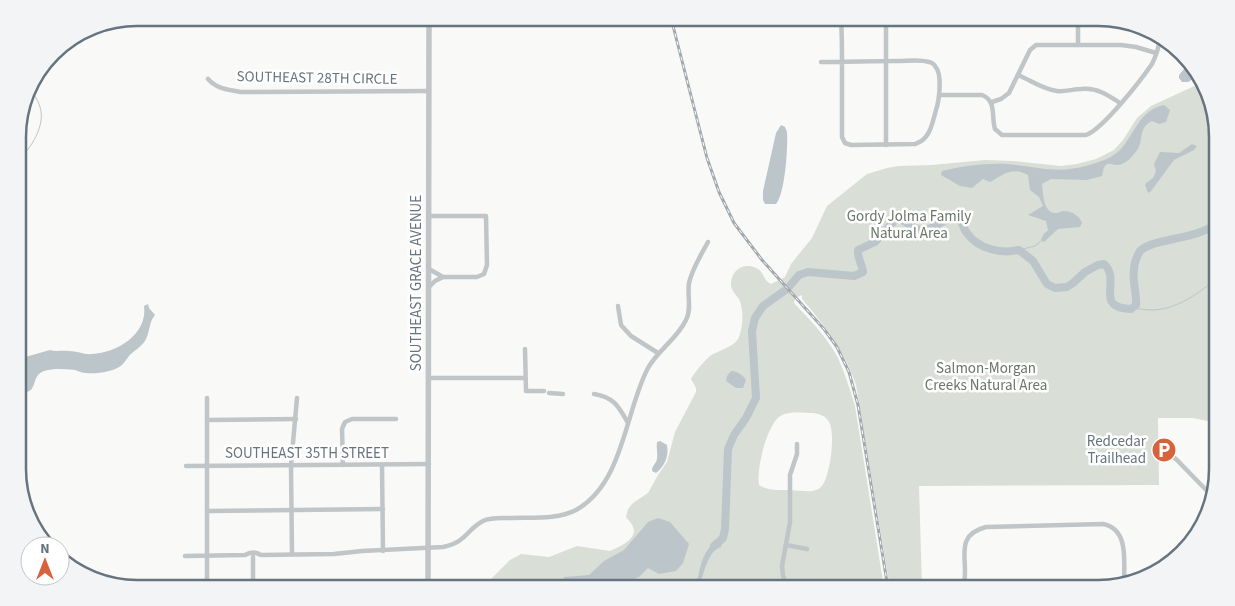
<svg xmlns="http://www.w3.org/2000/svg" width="1235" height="606" font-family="'Source Sans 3',sans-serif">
  <rect width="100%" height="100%" fill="#f9f9f7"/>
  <!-- green -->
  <path fill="#d9ded6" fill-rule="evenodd" d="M 1201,83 L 1217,122 L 1217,423 L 1193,418 L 1158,418 L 1159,485 L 919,486 L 922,588 L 890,588 L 856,385 C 845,351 825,326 802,299 L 802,295 L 795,298 L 794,303 C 810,320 827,337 838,358 C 845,373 850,390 855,406 L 884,588 L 464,588 L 479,587 L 487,583 L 510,560 L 521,554 L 549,557 L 577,546 L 610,551 C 619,547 638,539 633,527 C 632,523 628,520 626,517 L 628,509 L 633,503 L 648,493 L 658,475 L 667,462 L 675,432 L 696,392 L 696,388 L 691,379 C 694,373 705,360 710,356 C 719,350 735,347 739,337 C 743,326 744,310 739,299 C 736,295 732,291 731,286 C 730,271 743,262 756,268 C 764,271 763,281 771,284 L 785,277 L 791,264 L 812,238 L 827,206 L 867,174 L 887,168 L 899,166 L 932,165 L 985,160 L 1013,161 L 1061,166 L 1077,164 L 1096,159 L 1114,150 L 1123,140 L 1137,118 L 1151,106 ZM 813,413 C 820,414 826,416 829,422 C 836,433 830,481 820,488 C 812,494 799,490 789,490 C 779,490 768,491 759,485 C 756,470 767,422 782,415 C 791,411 804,413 813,413 Z"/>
  <!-- water -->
  <g fill="#bcc5ca">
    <path d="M 1190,62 L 1193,64 L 1198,76 L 1188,82 L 1182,82 L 1179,78 L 1179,75 Z"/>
    <path d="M 1164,105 L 1170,110 L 1166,122 L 1159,124 L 1152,121 C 1136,129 1146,142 1134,154 C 1130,159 1124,165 1117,165 C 1113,165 1109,162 1106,165 C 1103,167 1103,173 1102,176 L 1087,180 L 1051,179 L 1042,184 C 1043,192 1043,214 1056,213 C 1059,213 1061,211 1064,211 C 1072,211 1080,216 1082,223 L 1080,227 L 1058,229 L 1045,241 L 1043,242 L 1041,240 L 1043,235 L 1048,230 L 1046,221 L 1028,215 L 1043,206 L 1039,197 L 1030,190 L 1028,175 C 1012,166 1003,175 990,182 L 983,179 L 972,188 L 960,186 L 941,175 L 942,171 C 963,166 984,163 1006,164 C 1037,166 1057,175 1089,165 C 1100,162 1112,158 1120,150 C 1135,134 1139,110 1164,105 Z"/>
    <path d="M 781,125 L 785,127 L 787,132 C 788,148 785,193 776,204 L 765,204 L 763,200 L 763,191 L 776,133 Z"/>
    <path d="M 1192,144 L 1197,146 L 1194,150 L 1174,160 L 1151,191 L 1149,193 L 1147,191 L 1145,184 L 1153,178 L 1156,171 L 1154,164 L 1160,152 L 1179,153 Z"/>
    <path d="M 148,304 L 149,308 L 155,315 C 149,322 150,331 146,339 C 143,345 137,349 132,353 C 128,356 126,361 122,365 C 114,372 96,374 86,373 C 82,373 79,371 75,370 C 65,369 54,368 44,371 C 29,376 40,397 18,391 L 18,359 L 50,350 C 56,352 62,350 69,351 C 77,351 85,355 92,354 C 117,353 148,334 144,306 Z"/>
    <path d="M 731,371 C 737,371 743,375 746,380 L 743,388 L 736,388 L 726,381 L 727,376 Z"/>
    <path d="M 660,441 L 667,445 C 669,456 665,466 656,473 L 652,471 C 652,465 656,464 657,459 C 658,453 656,448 657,442 Z"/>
    <path d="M 658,518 L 670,522 L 689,544 L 683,563 L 676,571 L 659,574 L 648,568 L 639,577 L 625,583 L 611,584 L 604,588 L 596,588 L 588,586 L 579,588 L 561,588 L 564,577 L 589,575 L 604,561 L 624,550 L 648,522 Z"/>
    <path d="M 723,539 L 721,547 C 708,550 703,576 699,588 L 692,588 C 694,583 698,579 699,573 C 702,558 707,544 723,539 Z"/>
  </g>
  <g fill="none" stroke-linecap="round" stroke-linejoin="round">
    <!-- stream -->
    <g stroke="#bcc5ca" stroke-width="1">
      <path d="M 18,160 C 31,149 46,125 40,107 C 38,99 32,93 29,85"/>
      <path d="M 1019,250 L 1035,246 L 1041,241"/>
      <path d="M 1133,308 C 1139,309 1146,310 1153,310 C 1178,309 1198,293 1217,279"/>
    </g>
    <!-- river -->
    <path stroke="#bcc5ca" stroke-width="8" d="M 714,546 L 723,538 L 725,529 L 728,449 L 734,435 L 746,418 L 756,398 L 752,331 L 755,318 L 763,306 L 787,289 L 799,275 L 808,272 L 854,276 L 863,272 C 862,264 857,257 858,250 L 875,242 L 896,219 L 901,219 L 920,231 C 938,230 944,212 962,222 C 963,226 964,230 967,233 C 978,249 1001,254 1019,250 L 1033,261 L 1047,284 L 1055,288 L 1067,287 L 1073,283 L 1085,272 L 1098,265 L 1104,264 C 1122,280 1093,308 1131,309 L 1136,305 C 1137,293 1132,282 1134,270 C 1134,264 1137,256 1140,251 C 1152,238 1198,240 1217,223"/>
    <!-- minor -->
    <g stroke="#c0c5c8" stroke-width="4.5">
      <path d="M 886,18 L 886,145"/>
      <path d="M 1078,23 L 1078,45"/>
      <path d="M 821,62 C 847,62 872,61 898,61 C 907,61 920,59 929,62 C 931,62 934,64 935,66 C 943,74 939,101 936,110 C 932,124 930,140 915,144 L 851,145 L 845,143 L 842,137 L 842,67 C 842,50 842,34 841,18"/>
      <path d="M 1018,75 C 1030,80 1044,90 1057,91 C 1065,92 1073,89 1081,89 C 1096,87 1108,95 1120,103"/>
      <path d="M 208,79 C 217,89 228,90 242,92 L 429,91"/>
      <path d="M 939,95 L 982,95 C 997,101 991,116 995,129 L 1002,135 L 1086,135 C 1103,129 1141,80 1152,64 C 1156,56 1159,46 1160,38"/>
      <path d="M 992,102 L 1001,99 L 1009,93 L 1030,50 L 1036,45 L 1121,45 L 1136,47 L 1156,53"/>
      <path d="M 429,269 L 443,277 L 477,277 L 484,274 L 487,265 L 486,216 L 429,216"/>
      <path d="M 429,287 L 435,281 L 443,277"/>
      <path d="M 618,306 L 621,325 L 631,336 L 658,353"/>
      <path d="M 525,349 L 526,391 L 544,391"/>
      <path d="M 428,378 L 525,378"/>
      <path d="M 549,393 L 563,394"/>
      <path d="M 594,394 C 614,397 619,407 628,423"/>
      <path d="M 207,398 L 207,588"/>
      <path d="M 207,420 L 296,419"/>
      <path d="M 1159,449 L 1176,459 L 1211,495"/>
      <path d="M 343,465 L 342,429 L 345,422 L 352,419 L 396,419"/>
      <path d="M 382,465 L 383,551"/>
      <path d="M 186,466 L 429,464"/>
      <path d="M 207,511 L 383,509"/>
      <path d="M 786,545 L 807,549"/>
      <path d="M 292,554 L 291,465 L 297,398"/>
      <path d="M 185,556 L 245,555 C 250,552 256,552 261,555 L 334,554 L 362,551 L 443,547 C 467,542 466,530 483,521 C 491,517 501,518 509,518 C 531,517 557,520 576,510 C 624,483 625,411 648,368 C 658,350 677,339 686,320 C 692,309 687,295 689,283 C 692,269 701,255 708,242"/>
      <path d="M 253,557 L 253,588"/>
      <path d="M 112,583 L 124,583"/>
      <path d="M 815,586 L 815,588"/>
      <path d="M 788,588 L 783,576 L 782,566 L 790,522 L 790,475 L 797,454 L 797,444"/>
      <path d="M 963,588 C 971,563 951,536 986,527 L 1103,524 C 1129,529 1124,561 1124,582"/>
    </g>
    <!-- tertiary -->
    <path stroke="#c0c5c8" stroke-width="5.5" d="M 428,588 L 429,18"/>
    <defs>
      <path id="rail" d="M 671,18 L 707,158 L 719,192 L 734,223 L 762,260 L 824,329 L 837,347 L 849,372 L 858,405 L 888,588"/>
    </defs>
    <!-- rail casing -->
    <use href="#rail" stroke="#a2a9ae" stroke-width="3"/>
    <!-- rail -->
    <use href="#rail" stroke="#fff" stroke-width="1" stroke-dasharray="4" stroke-linecap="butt"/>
  </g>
  <!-- icons -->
  <defs>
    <symbol id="parking-disc" viewBox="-11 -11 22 22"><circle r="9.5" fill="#d6633a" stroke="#fff"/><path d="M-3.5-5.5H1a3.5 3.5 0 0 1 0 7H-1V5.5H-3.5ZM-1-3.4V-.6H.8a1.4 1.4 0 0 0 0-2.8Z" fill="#fff"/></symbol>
  </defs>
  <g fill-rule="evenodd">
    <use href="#parking-disc" x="1150" y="436" width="28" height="28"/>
  </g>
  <g text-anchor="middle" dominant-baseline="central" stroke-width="5" stroke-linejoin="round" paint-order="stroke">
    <!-- street labels -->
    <g font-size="15" fill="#66747f" stroke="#fff">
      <text transform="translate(317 78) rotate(1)">SOUTHEAST 28TH CIRCLE</text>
      <text transform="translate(416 283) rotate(-90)">SOUTHEAST GRACE AVENUE</text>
      <text x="307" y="453">SOUTHEAST 35TH STREET</text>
    </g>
    <!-- park labels -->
    <g font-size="15" fill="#677865" stroke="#fff">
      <text x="909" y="216">Gordy Jolma Family<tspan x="909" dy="17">Natural Area</tspan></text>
      <text x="986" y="368">Salmon-Morgan<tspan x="986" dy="17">Creeks Natural Area</tspan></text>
    </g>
    <!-- poi labels -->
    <g font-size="15" fill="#66747f" stroke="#fff" text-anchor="end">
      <text x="1146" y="441">Redcedar<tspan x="1146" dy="17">Trailhead</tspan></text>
    </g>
  </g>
  <!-- crop -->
  <path d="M0 0H1235V606H0ZM137 26H1098A111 111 0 0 1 1209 137V469A111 111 0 0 1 1098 580H137A111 111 0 0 1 26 469V137A111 111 0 0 1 137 26Z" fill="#f3f4f5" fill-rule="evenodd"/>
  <path fill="none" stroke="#66747f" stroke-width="2.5" d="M137 26H1098A111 111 0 0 1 1209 137V469A111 111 0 0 1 1098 580H137A111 111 0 0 1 26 469V137A111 111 0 0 1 137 26Z"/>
  <!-- north arrow -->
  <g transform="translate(45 561)"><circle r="24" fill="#ffffff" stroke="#c2c7cc"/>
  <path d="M0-4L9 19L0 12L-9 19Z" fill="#d6633a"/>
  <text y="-8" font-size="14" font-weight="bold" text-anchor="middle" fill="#66747f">N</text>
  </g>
</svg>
